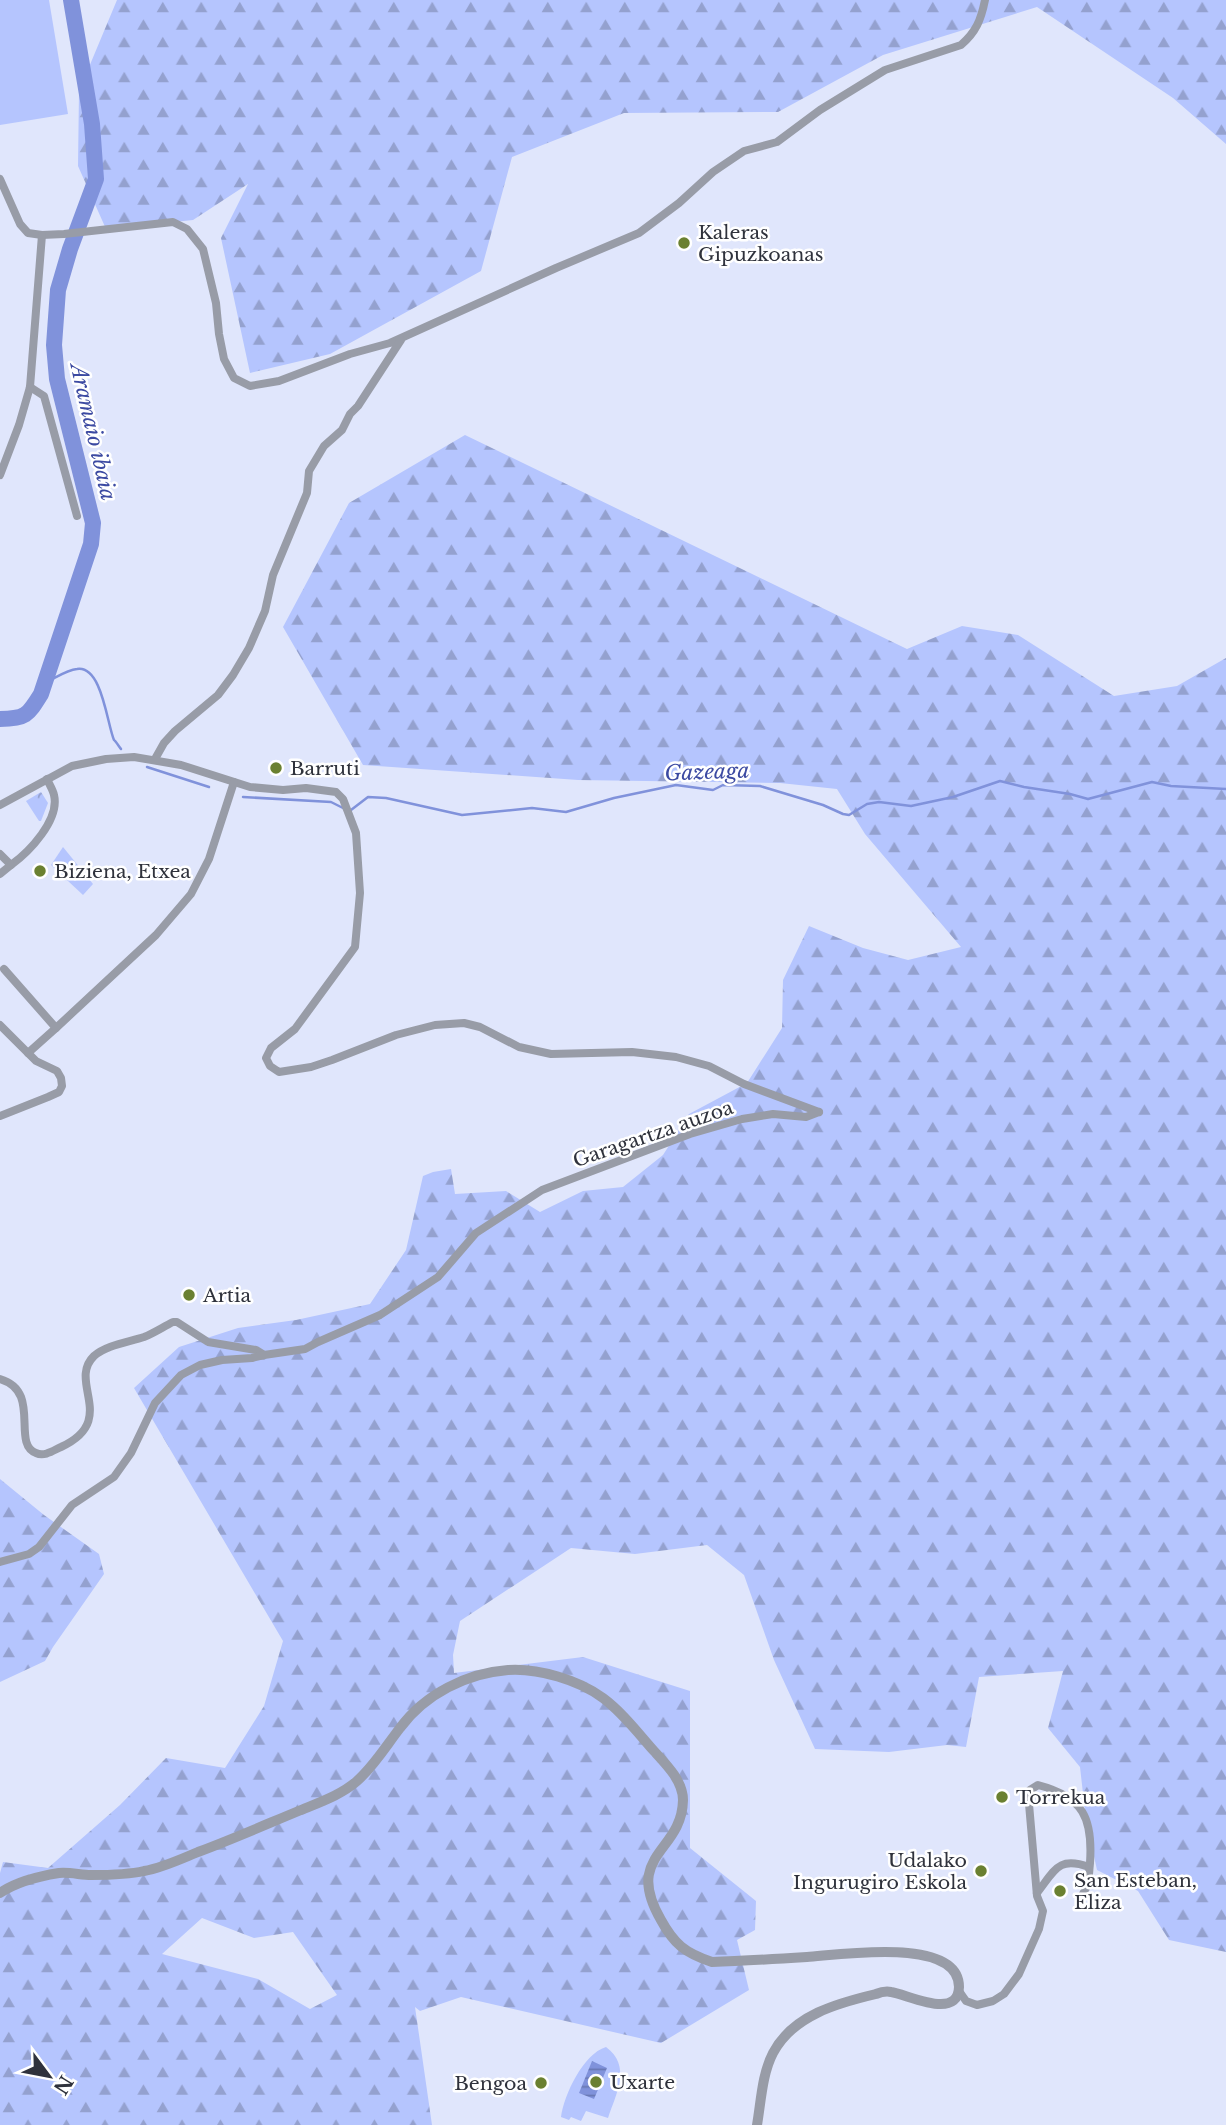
<svg xmlns="http://www.w3.org/2000/svg" width="1226" height="2125" font-family="'Libre Baskerville',serif">
  <defs>
    <pattern id="forest-firs" width="22" height="20" patternUnits="userSpaceOnUse" patternTransform="scale(1.75)"><rect width="22" height="20" fill="#b5c5fe"/><path d="M5 1l3.5 6h-7zM16 11l3.5 6h-7z" fill="#94a1cf"/></pattern>
    <pattern id="park-crowns" width="20" height="18" patternUnits="userSpaceOnUse" patternTransform="scale(1.75)"><rect width="20" height="18" fill="#b5c5fe"/><path d="M2 6a3 3 0 1 1 6 0M12 15a3 3 0 1 1 6 0" fill="none" stroke="#94a1cf"/></pattern>
    <pattern id="water-rules" width="6" height="5" patternUnits="userSpaceOnUse" patternTransform="scale(1.75)"><rect width="6" height="5" fill="#8092db"/><path d="M0 2.5h6" fill="none" stroke="#6978b3"/></pattern>
  </defs>
  <rect width="100%" height="100%" fill="#e0e6fc"/>
  <!-- grass -->
  <g fill="#b5c5fe">
    <path d="M 0,0 L 49,0 L 68,114 L 0,125 Z"/>
    <path d="M 63,847 L 93,884 L 83,895 L 51,865 Z"/>
    <path d="M 606,2047 C 632,2066 616,2094 608,2118 L 586,2111 L 581,2121 L 571,2117 L 569,2120 L 561,2117 C 564,2095 583,2054 606,2047 Z"/>
  </g>
  <!-- forest -->
  <g fill="url(#forest-firs)" fill-rule="evenodd">
    <path d="M 117,0 L 1226,0 L 1226,144 L 1173,98 L 1037,7 L 883,55 L 778,112 L 624,113 L 512,157 L 481,271 L 330,354 L 250,373 L 221,238 L 248,184 L 193,220 L 106,229 L 78,166 L 79,91 Z"/>
    <path d="M 465,435 L 907,649 L 962,626 L 1018,635 L 1114,696 L 1177,686 L 1226,658 L 1226,1952 L 1169,1940 L 1138,1891 L 1097,1870 L 1086,1820 L 1080,1767 L 1048,1728 L 1063,1671 L 979,1677 L 966,1747 L 947,1745 L 889,1752 L 815,1749 L 774,1660 L 744,1575 L 707,1545 L 635,1554 L 571,1548 L 460,1621 L 453,1655 L 454,1673 L 583,1657 L 690,1691 L 690,1848 L 756,1901 L 755,1930 L 737,1940 L 749,1990 L 661,2043 L 461,1997 L 420,2011 L 415,2007 L 432,2125 L 0,2125 L 0,1873 L 3,1862 L 48,1868 L 120,1805 L 166,1758 L 225,1768 L 264,1706 L 283,1641 L 134,1388 L 179,1347 L 238,1328 L 296,1320 L 370,1304 L 406,1250 L 423,1176 L 433,1172 L 451,1169 L 455,1194 L 506,1191 L 540,1212 L 583,1191 L 623,1187 L 663,1155 L 689,1114 L 747,1083 L 782,1028 L 783,980 L 809,926 L 863,948 L 908,960 L 961,947 L 865,834 L 837,789 L 780,783 L 578,780 L 363,765 L 283,627 L 349,503 ZM 202,1918 L 254,1938 L 293,1932 L 337,1995 L 310,2009 L 258,1979 L 162,1954 Z"/>
    <path d="M 0,1479 L 44,1515 L 99,1554 L 104,1574 L 53,1647 L 45,1661 L 0,1682 Z"/>
  </g>
  <!-- park -->
  <path fill="url(#park-crowns)" d="M 41,792 L 48,803 L 41,821 L 39,821 L 26,801 Z"/>
  <!-- water -->
  <path fill="url(#water-rules)" d="M 592,2061 L 607,2068 L 594,2099 L 579,2093 Z"/>
  <g fill="none" stroke-linecap="round" stroke-linejoin="round">
    <!-- stream -->
    <g stroke="#8092db" stroke-width="2.5">
      <path d="M 46,682 C 55,678 67,670 77,669 C 102,665 107,724 114,740 C 115,740 120,748 121,749"/>
      <path d="M 147,767 L 209,787"/>
      <path d="M 243,797 L 331,802 L 343,808"/>
      <path d="M 351,810 L 368,797 L 386,798 L 462,815 L 532,808 L 566,812 L 614,798 L 676,785 L 713,790 L 723,785 L 760,786 L 823,805 L 843,814 L 849,815 L 867,804 L 879,802 L 911,806 L 953,797 L 1000,781 L 1024,787 L 1070,794 L 1088,799 L 1152,782 L 1171,786 L 1226,789"/>
    </g>
    <!-- river -->
    <path stroke="#8092db" stroke-width="16" d="M 0,719 C 26,719 28,715 41,694 L 91,544 L 93,523 L 57,379 L 54,345 L 58,290 L 70,249 L 96,179 L 92,124 L 71,0"/>
    <!-- minor -->
    <g stroke="#989ca7" stroke-width="8">
      <path d="M 0,179 L 20,224 L 28,233 L 42,235 L 64,234 L 173,222 L 187,229 L 203,249 L 216,303 L 219,334 L 224,359 L 234,378 L 250,386 L 279,381 L 350,354 L 390,343 L 556,268 L 639,233 L 679,203 L 713,172 L 744,151 L 777,142 L 820,110 L 885,70 L 961,45 C 976,32 981,20 985,0"/>
      <path d="M 30,387 L 44,396 L 77,516"/>
      <path d="M 0,475 L 19,425 L 30,387 L 42,235"/>
      <path d="M 155,759 L 164,743 L 175,731 L 218,695 L 233,675 L 249,648 L 265,611 L 273,575 L 307,493 L 309,471 L 324,446 L 342,430 L 350,414 L 358,406 L 401,340"/>
      <path d="M 0,805 L 72,766 L 106,759 L 134,757 L 181,765 L 250,787 L 283,790 L 306,788 L 336,792 L 343,799 L 356,833 L 360,893 L 355,947 L 295,1029 L 271,1048 L 266,1058 L 270,1066 L 279,1072 L 311,1067 L 332,1060 L 396,1035 L 435,1025 L 464,1023 L 480,1027 L 519,1047 L 551,1054 L 632,1052 L 676,1057 L 709,1066 L 744,1084 L 819,1112"/>
      <path d="M 0,854 L 11,865 C 29,852 60,820 54,795 C 53,790 49,784 47,779"/>
      <path d="M 0,874 L 11,865"/>
      <path d="M 4,969 L 56,1028 L 28,1053"/>
      <path d="M 0,1025 L 36,1061 L 57,1071 L 61,1078 L 62,1086 L 59,1092 L 48,1097 L 0,1116"/>
      <path d="M 56,1028 L 156,935 L 191,894 L 209,859 L 234,782"/>
      <path d="M 0,1379 C 42,1391 11,1444 36,1453 C 45,1457 54,1450 61,1447 C 119,1420 67,1382 94,1356 C 106,1345 129,1342 144,1337 C 154,1333 163,1327 173,1322 L 177,1322 L 208,1342 L 256,1350 L 264,1355"/>
      <path d="M 0,1562 L 29,1554 L 39,1547 L 72,1505 L 114,1477 L 131,1453 L 155,1403 L 181,1375 L 200,1365 L 222,1360 L 252,1358 L 264,1355 L 305,1349 L 318,1342 L 380,1315 L 438,1277 L 476,1233 L 542,1190 L 690,1134 L 742,1119 L 773,1114 L 806,1117 L 819,1112"/>
      <path d="M 1037,1893 C 1055,1870 1058,1856 1089,1867"/>
      <path d="M 959,1991 L 966,2001 L 977,2005 L 993,2001 L 1004,1994 L 1019,1974 L 1039,1929 L 1043,1911 L 1037,1896 L 1029,1804 L 1030,1790 L 1038,1785 C 1084,1797 1093,1819 1090,1863 C 1088,1882 1090,1883 1080,1899"/>
    </g>
    <!-- tertiary -->
    <path stroke="#989ca7" stroke-width="10" d="M 0,1893 C 16,1882 40,1876 59,1873 C 70,1872 81,1875 91,1875 C 108,1875 127,1875 144,1871 C 162,1868 181,1859 198,1852 C 233,1839 267,1824 301,1810 C 320,1802 341,1795 357,1781 C 374,1766 386,1746 400,1728 C 425,1694 467,1673 508,1670 C 538,1668 579,1680 603,1698 C 622,1712 638,1733 654,1751 C 666,1764 683,1781 683,1800 C 682,1853 623,1854 661,1920 C 674,1944 685,1953 712,1962 C 743,1961 775,1959 807,1957 C 839,1955 959,1936 959,1987 C 958,2021 907,1994 891,1992 C 886,1991 881,1992 876,1994 C 838,2003 793,2015 773,2053 C 762,2074 761,2102 757,2125"/>
  </g>
  <!-- markers -->
  <g fill="#6a8031" stroke="#fff" stroke-width="2.5">
    <circle cx="684" cy="243" r="7"/>
    <circle cx="276" cy="768" r="7"/>
    <circle cx="40" cy="871" r="7"/>
    <circle cx="189" cy="1295" r="7"/>
    <circle cx="1002" cy="1797" r="7"/>
    <circle cx="981" cy="1871" r="7"/>
    <circle cx="1060" cy="1891" r="7"/>
    <circle cx="596" cy="2082" r="7"/>
    <circle cx="541" cy="2083" r="7"/>
  </g>
  <g text-anchor="middle" dominant-baseline="central" stroke-width="5" stroke-linejoin="round" paint-order="stroke">
    <!-- poi labels -->
    <g font-size="19" fill="#2f323c" stroke="#fff" text-anchor="start">
      <text x="698" y="232">Kaleras<tspan x="698" dy="22">Gipuzkoanas</tspan></text>
      <text x="290" y="768">Barruti</text>
      <text x="54" y="871">Biziena, Etxea</text>
      <text x="203" y="1295">Artia</text>
      <text x="1016" y="1797">Torrekua</text>
      <text x="967" y="1860" text-anchor="end">Udalako<tspan x="967" dy="22">Ingurugiro Eskola</tspan></text>
      <text x="1074" y="1880">San Esteban,<tspan x="1074" dy="22">Eliza</tspan></text>
      <text x="610" y="2082">Uxarte</text>
      <text x="527" y="2083" text-anchor="end">Bengoa</text>
    </g>
    <!-- street labels -->
    <g font-size="19" fill="#2f323c" stroke="#fff">
      <text transform="translate(653 1134) rotate(-19)">Garagartza auzoa</text>
    </g>
    <!-- water labels -->
    <g font-size="21" font-style="italic" fill="#3c4aa2" stroke="#fff">
      <text transform="translate(93 432) rotate(77)">Aramaio ibaia</text>
      <text transform="translate(707 772) rotate(-2)">Gazeaga</text>
    </g>
  </g>
  <!-- north arrow -->
  <g transform="translate(49 2076) rotate(122)" stroke="#ffffff" stroke-width="5" paint-order="stroke">
  <path d="M0-5L12 26L0 18L-12 26Z" fill="#2f323c"/>
  <text y="-10" font-size="19" font-weight="bold" text-anchor="middle" fill="#2f323c">N</text>
  </g>
</svg>
